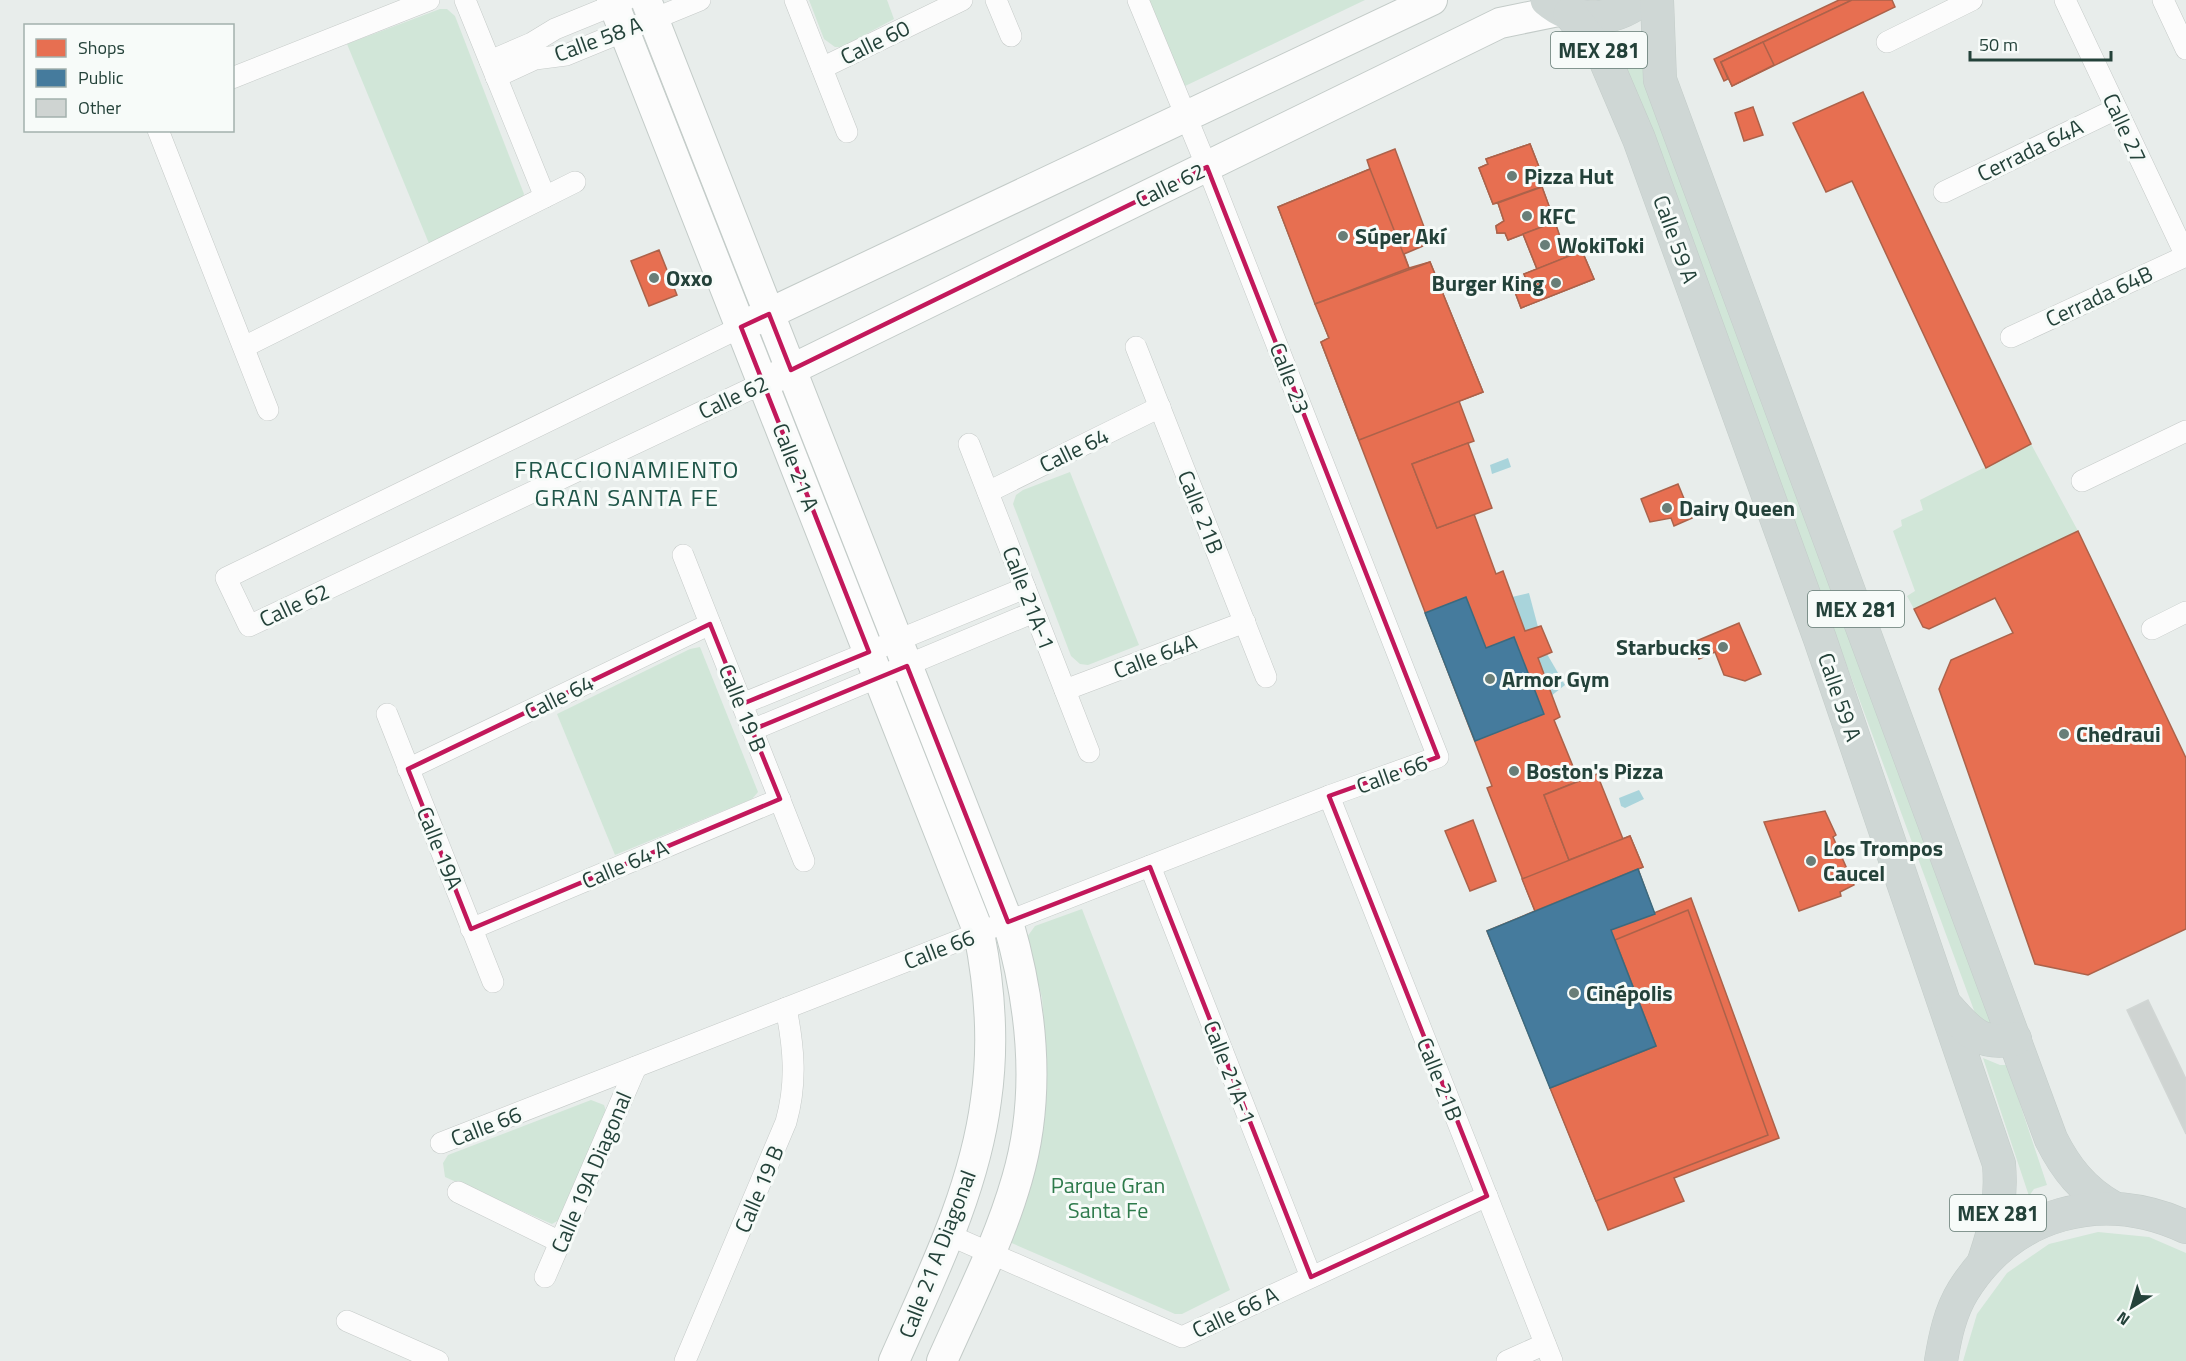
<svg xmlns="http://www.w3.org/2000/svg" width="2186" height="1361" font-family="'Titillium Web',sans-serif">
  <rect width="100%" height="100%" fill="#e8edeb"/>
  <!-- green -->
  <g fill="#d1e6d8">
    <path d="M 809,0 L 887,0 L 894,19 L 842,47 L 835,47 L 824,39 Z"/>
    <path d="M 1148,0 L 1365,0 L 1183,87 Z"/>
    <path d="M 440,9 L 447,9 L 455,16 L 524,194 L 522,198 L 430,246 L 347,44 Z"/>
    <path d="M 1643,43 L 1997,1035 L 1982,1032 L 1635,91 L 1609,51 Z"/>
    <path d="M 2031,444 L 2078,531 L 1914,609 L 1907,596 L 1915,591 L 1893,531 L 1902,526 L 1901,520 L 1923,510 L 1920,500 Z"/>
    <path d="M 1070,472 L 1139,645 L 1088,665 L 1080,664 L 1071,656 L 1013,504 L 1016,495 L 1023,490 Z"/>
    <path d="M 700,647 L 758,792 L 752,799 L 615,855 L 557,714 L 690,649 Z"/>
    <path d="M 1082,909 L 1230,1290 L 1182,1314 L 1175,1314 L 1007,1241 L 1046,1046 L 1042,998 L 1027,937 L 1035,926 Z"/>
    <path d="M 1983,1058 L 2000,1065 L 2007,1065 L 2047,1185 L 2034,1189 L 2029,1196 Z"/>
    <path d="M 591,1100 L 604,1105 L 606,1111 L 559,1220 L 552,1224 L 445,1177 L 443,1163 L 448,1155 Z"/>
    <path d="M 2098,1232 L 2149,1237 L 2186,1253 L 2186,1361 L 1963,1361 L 1977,1314 L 2007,1273 L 2049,1244 Z"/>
  </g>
  <!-- water -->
  <g fill="#a9d4db">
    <path d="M 1508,458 L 1511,467 L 1492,474 L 1490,465 Z"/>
    <path d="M 1529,593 L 1538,627 L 1525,631 L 1512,597 Z"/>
    <path d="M 1547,654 L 1565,685 L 1551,696 L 1538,658 Z"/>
    <path d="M 1639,790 L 1644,799 L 1625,808 L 1621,806 L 1619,798 Z"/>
  </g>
  <!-- shops -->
  <g fill="#e76f51" stroke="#ac624a" stroke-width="1.5">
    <path d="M 1839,0 L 1852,0 L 1721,62 L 1728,79 L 1724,81 L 1714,59 Z"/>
    <path d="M 1852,0 L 1892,0 L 1895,7 L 1732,86 L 1721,62 Z"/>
    <path d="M 1763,42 L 1774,65 L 1732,86 L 1721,62 Z"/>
    <path d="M 1863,92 L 2031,444 L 1986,468 L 1852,181 L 1826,192 L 1793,123 Z"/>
    <path d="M 1753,107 L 1763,135 L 1744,141 L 1735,113 Z"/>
    <path d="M 1530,144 L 1546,185 L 1542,187 L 1567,257 L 1582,251 L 1594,279 L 1521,308 L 1515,292 L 1529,287 L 1524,274 L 1537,269 L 1523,234 L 1508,240 L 1505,233 L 1497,233 L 1496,226 L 1504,221 L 1498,203 L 1493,204 L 1479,168 L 1488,164 L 1486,159 Z"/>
    <path d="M 1530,144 L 1546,185 L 1493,204 L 1479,168 L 1488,164 L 1486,159 Z"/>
    <path d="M 1395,149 L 1430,243 L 1404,254 L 1409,268 L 1430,262 L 1483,392 L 1459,401 L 1474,441 L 1412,464 L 1437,528 L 1474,514 L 1496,574 L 1503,571 L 1525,631 L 1541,626 L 1552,652 L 1538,658 L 1560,717 L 1554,720 L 1579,781 L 1544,795 L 1569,860 L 1630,836 L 1643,867 L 1638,869 L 1654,913 L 1691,898 L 1779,1138 L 1674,1178 L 1684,1201 L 1608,1230 L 1487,931 L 1535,911 L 1487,788 L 1492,786 L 1321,342 L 1329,338 L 1278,207 L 1370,169 L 1367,160 Z"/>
    <path d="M 1370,169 L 1409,268 L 1315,304 L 1278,207 Z"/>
    <path d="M 1542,187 L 1555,222 L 1508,240 L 1505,233 L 1497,233 L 1496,226 L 1504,221 L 1498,203 Z"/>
    <path d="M 1555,222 L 1567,257 L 1537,269 L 1523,234 Z"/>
    <path d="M 659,250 L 677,295 L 649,306 L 631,261 Z"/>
    <path d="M 1582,251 L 1594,279 L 1521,308 L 1515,292 L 1529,287 L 1524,274 Z"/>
    <path d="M 1430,262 L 1483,392 L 1359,440 L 1321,342 L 1329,338 L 1315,304 Z"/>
    <path d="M 1468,443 L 1492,508 L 1437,528 L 1412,464 Z"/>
    <path d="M 1678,484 L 1692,518 L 1674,526 L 1671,518 L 1650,522 L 1641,499 Z"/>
    <path d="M 2078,531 L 2186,758 L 2186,929 L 2088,975 L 2035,964 L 1939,689 L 1951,660 L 2013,633 L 1995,598 L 1929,629 L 1923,627 L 1914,609 Z"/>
    <path d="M 1739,623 L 1761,674 L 1745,681 L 1724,675 L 1715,652 L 1699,659 L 1694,642 Z"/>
    <path d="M 1597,774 L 1623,839 L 1569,860 L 1544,795 Z"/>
    <path d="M 1825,811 L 1836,835 L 1833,837 L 1854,885 L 1840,892 L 1841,896 L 1799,911 L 1764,822 Z"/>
    <path d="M 1473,820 L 1496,881 L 1470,891 L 1445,831 Z"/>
    <path d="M 1630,836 L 1643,867 L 1535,911 L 1522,879 Z"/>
    <path d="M 1688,910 L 1768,1135 L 1596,1201 L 1550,1088 L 1656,1046 L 1615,940 Z"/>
  </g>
  <!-- public -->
  <g fill="#457b9d" stroke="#3b6a7f" stroke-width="1.5">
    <path d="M 1466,597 L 1486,648 L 1514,637 L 1544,714 L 1475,741 L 1425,613 Z"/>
    <path d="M 1638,869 L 1655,914 L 1611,930 L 1656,1046 L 1550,1088 L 1487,931 Z"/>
  </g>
  <!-- building -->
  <path fill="#cfd4d2" stroke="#d1d6d4" stroke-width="1.5" d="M 2148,1000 L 2186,1079 L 2186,1134 L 2127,1010 Z"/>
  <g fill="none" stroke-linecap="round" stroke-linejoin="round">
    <defs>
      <g id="street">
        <path d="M 465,0 L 545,197"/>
        <path d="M 795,0 L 847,132"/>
        <path d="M 996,0 L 1011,36"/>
        <path d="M 2065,0 L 2186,256"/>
        <path d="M 2163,0 L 2186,49"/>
        <path d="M 1887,42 L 1972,0"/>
        <path d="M 490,61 L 532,43 L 555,29 L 626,0"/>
        <path d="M 822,68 L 962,0"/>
        <path d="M 496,77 L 535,59 L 566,55 L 700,0"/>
        <path d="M 232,78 L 429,0"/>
        <path d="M 158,130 L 268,410"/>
        <path d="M 1944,192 L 2116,109"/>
        <path d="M 741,327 L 226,578 L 249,626 L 763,383"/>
        <path d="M 2011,337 L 2186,256"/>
        <path d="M 244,347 L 575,182"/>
        <path d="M 1136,347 L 1266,677"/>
        <path d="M 969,444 L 1089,752"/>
        <path d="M 2082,481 L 2186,431"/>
        <path d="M 988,492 L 1160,407"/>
        <path d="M 683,555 L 804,861"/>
        <path d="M 2152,629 L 2186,612"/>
        <path d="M 1065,690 L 1245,622"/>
        <path d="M 742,704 L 1025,588"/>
        <path d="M 387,714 L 493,982"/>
        <path d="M 752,730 L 1034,612"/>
        <path d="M 408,769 L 710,624"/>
        <path d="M 1329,796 L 1552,1361"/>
        <path d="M 1150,866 L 1311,1277"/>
        <path d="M 471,929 L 780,799"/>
        <path d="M 441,1143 L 1329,796 L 1438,757 L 1214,184 L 1138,0"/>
        <path d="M 458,1192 L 560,1242"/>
        <path d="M 949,1235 L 1182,1337 L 1487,1196"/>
        <path d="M 545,1277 L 636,1067"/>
        <path d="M 347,1321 L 438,1361"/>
        <path d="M 685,1361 L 786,1122 C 797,1083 794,1048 786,1008"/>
        <path d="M 1507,1361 L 1545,1344"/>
      </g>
      <g id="secondary">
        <path d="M 612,0 L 979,933 C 990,988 994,1045 986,1100 C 974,1192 931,1277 894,1361"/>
        <path d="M 646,0 L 1008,922 C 1032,1005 1042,1094 1017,1179 C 999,1242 968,1302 942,1361"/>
        <path d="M 751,322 L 1432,0"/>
        <path d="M 774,378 L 1500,23 L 1563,10"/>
      </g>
      <g id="primary">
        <path d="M 1547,0 C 1575,24 1613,22 1641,0"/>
        <path d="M 1657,0 L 1660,80 L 2051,1139 C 2066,1169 2083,1190 2112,1207"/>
        <path d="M 1570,14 L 1604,57 L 1639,139 L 1820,639 L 1999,1164 C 2002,1201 1996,1226 1984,1261"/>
        <path d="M 1948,1008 C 1970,1032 1980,1046 2015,1039"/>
        <path d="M 1941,1361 C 1945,1337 1950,1312 1963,1291 C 2012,1212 2102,1188 2186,1227"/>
      </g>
    </defs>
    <!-- street casing -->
    <use href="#street" stroke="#c5cac8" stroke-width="22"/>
    <!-- secondary casing -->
    <use href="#secondary" stroke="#c3cbc8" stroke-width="32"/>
    <!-- primary casing -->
    <use href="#primary" stroke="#c3ccc9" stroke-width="34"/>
    <!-- street -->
    <use href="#street" stroke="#fcfcfc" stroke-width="21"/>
    <!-- secondary -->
    <use href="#secondary" stroke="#fcfcfc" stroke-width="30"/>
    <!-- primary -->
    <use href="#primary" stroke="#cfd7d5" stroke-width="33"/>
  </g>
  <!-- marked area -->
  <path fill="none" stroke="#c2185b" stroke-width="4.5" stroke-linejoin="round" d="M 1207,167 L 1438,757 L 1329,796 L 1487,1196 L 1311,1277 L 1150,867 L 1008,922 L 907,666 L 752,730 L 780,799 L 471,929 L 408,769 L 710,624 L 742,704 L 869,652 L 741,327 L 769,314 L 791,370 Z"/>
  <!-- markers -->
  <g fill="#697e78" stroke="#f7fbf9" stroke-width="2">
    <circle cx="1512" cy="176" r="6"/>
    <circle cx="1527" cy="216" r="6"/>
    <circle cx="1343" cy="236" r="6"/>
    <circle cx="1545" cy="245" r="6"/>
    <circle cx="654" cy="278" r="6"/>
    <circle cx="1556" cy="283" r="6"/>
    <circle cx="1667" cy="508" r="6"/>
    <circle cx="1723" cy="647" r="6"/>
    <circle cx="1490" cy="679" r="6"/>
    <circle cx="2064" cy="734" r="6"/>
    <circle cx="1514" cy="771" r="6"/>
    <circle cx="1811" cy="861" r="6"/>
    <circle cx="1574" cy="993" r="6"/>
  </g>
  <g text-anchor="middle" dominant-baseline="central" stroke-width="6" stroke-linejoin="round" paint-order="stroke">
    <!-- shield labels -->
    <g fill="#f7fbf9" stroke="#637a73" stroke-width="1.5">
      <rect x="1551" y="32" width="96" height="36" rx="4.5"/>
      <rect x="1808" y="591" width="96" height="36" rx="4.5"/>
      <rect x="1950" y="1195" width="96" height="36" rx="4.5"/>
    </g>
    <g font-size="21" font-weight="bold" fill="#24423a">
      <text x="1599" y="50">MEX 281</text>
      <text x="1856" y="609">MEX 281</text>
      <text x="1998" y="1213">MEX 281</text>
    </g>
    <!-- street labels -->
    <g font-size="22" fill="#24423a" stroke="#f7fbf9">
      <text transform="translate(598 39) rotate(-20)">Calle 58 A</text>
      <text transform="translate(875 42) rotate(-26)">Calle 60</text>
      <text transform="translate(2125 128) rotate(65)">Calle 27</text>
      <text transform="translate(2030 150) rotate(-26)">Cerrada 64A</text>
      <text transform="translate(1170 185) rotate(-26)">Calle 62</text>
      <text transform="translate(1676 239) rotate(70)">Calle 59 A</text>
      <text transform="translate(2099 296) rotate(-25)">Cerrada 64B</text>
      <text transform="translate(1290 378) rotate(69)">Calle 23</text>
      <text transform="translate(733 397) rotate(-25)">Calle 62</text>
      <text transform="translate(1074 450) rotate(-26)">Calle 64</text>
      <text transform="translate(796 467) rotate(69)">Calle 21 A</text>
      <text transform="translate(1201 512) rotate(68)">Calle 21B</text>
      <text transform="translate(1029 598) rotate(69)">Calle 21A-1</text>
      <text transform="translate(294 605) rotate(-25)">Calle 62</text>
      <text transform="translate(1155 656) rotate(-21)">Calle 64A</text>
      <text transform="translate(559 697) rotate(-26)">Calle 64</text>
      <text transform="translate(1840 697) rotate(71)">Calle 59 A</text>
      <text transform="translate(743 708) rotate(68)">Calle 19 B</text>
      <text transform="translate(1392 774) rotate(-20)">Calle 66</text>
      <text transform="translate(440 848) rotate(68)">Calle 19A</text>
      <text transform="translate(625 864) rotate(-23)">Calle 64 A</text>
      <text transform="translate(939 949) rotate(-21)">Calle 66</text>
      <text transform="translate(1230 1072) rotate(69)">Calle 21A-1</text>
      <text transform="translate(1440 1079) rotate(68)">Calle 21B</text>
      <text transform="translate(486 1126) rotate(-21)">Calle 66</text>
      <text transform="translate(591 1172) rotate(-67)">Calle 19A Diagonal</text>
      <text transform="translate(759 1189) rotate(-67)">Calle 19 B</text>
      <text transform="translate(937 1254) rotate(-69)">Calle 21 A Diagonal</text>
      <text transform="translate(1235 1312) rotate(-25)">Calle 66 A</text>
    </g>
    <!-- poi labels -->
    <g font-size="22" font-weight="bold" fill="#24423a" stroke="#f7fbf9" text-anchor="start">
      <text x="1524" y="176">Pizza Hut</text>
      <text x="1539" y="216">KFC</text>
      <text x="1355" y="236">Súper Akí</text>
      <text x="1557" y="245">WokiToki</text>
      <text x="666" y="278">Oxxo</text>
      <text x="1544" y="283" text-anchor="end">Burger King</text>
      <text x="1679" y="508">Dairy Queen</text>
      <text x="1711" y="647" text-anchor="end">Starbucks</text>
      <text x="1502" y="679">Armor Gym</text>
      <text x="2076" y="734">Chedraui</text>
      <text x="1526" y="771">Boston's Pizza</text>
      <text x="1823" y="848">Los Trompos<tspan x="1823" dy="25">Caucel</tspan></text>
      <text x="1586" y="993">Cinépolis</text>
    </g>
    <!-- park labels -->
    <g font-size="22" fill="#2d7a4b" stroke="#f7fbf9">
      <text x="1108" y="1185">Parque Gran<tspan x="1108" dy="25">Santa Fe</tspan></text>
    </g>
    <!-- neighbourhood labels -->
    <g font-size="24" letter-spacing="1.5" fill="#1f5548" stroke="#f7fbf9">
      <text x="627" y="469">FRACCIONAMIENTO<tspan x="627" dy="28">GRAN SANTA FE</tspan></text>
    </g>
  </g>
  <!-- legend -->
  <rect x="24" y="24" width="210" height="108" fill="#f7fbf9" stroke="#a3b1ad" stroke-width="1.5"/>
  <rect x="36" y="39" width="30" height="18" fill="#e76f51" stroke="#a3b1ad" stroke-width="1.5"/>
  <text x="78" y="54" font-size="18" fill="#24423a">Shops</text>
  <rect x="36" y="69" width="30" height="18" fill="#457b9d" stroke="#a3b1ad" stroke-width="1.5"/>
  <text x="78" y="84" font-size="18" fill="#24423a">Public</text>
  <rect x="36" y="99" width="30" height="18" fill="#cfd4d2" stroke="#a3b1ad" stroke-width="1.5"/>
  <text x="78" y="114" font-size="18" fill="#24423a">Other</text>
  <!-- north arrow -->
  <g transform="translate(2132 1307) rotate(217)" stroke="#f7fbf9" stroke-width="4.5" paint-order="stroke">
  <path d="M0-4.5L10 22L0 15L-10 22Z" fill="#24423a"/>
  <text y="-9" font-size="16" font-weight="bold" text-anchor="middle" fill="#24423a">N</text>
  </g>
  <!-- scale -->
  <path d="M1970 51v9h141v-9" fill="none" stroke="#24423a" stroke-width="3"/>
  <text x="1979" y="51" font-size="18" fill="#24423a" stroke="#f7fbf9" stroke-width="4.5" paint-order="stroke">50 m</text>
</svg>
